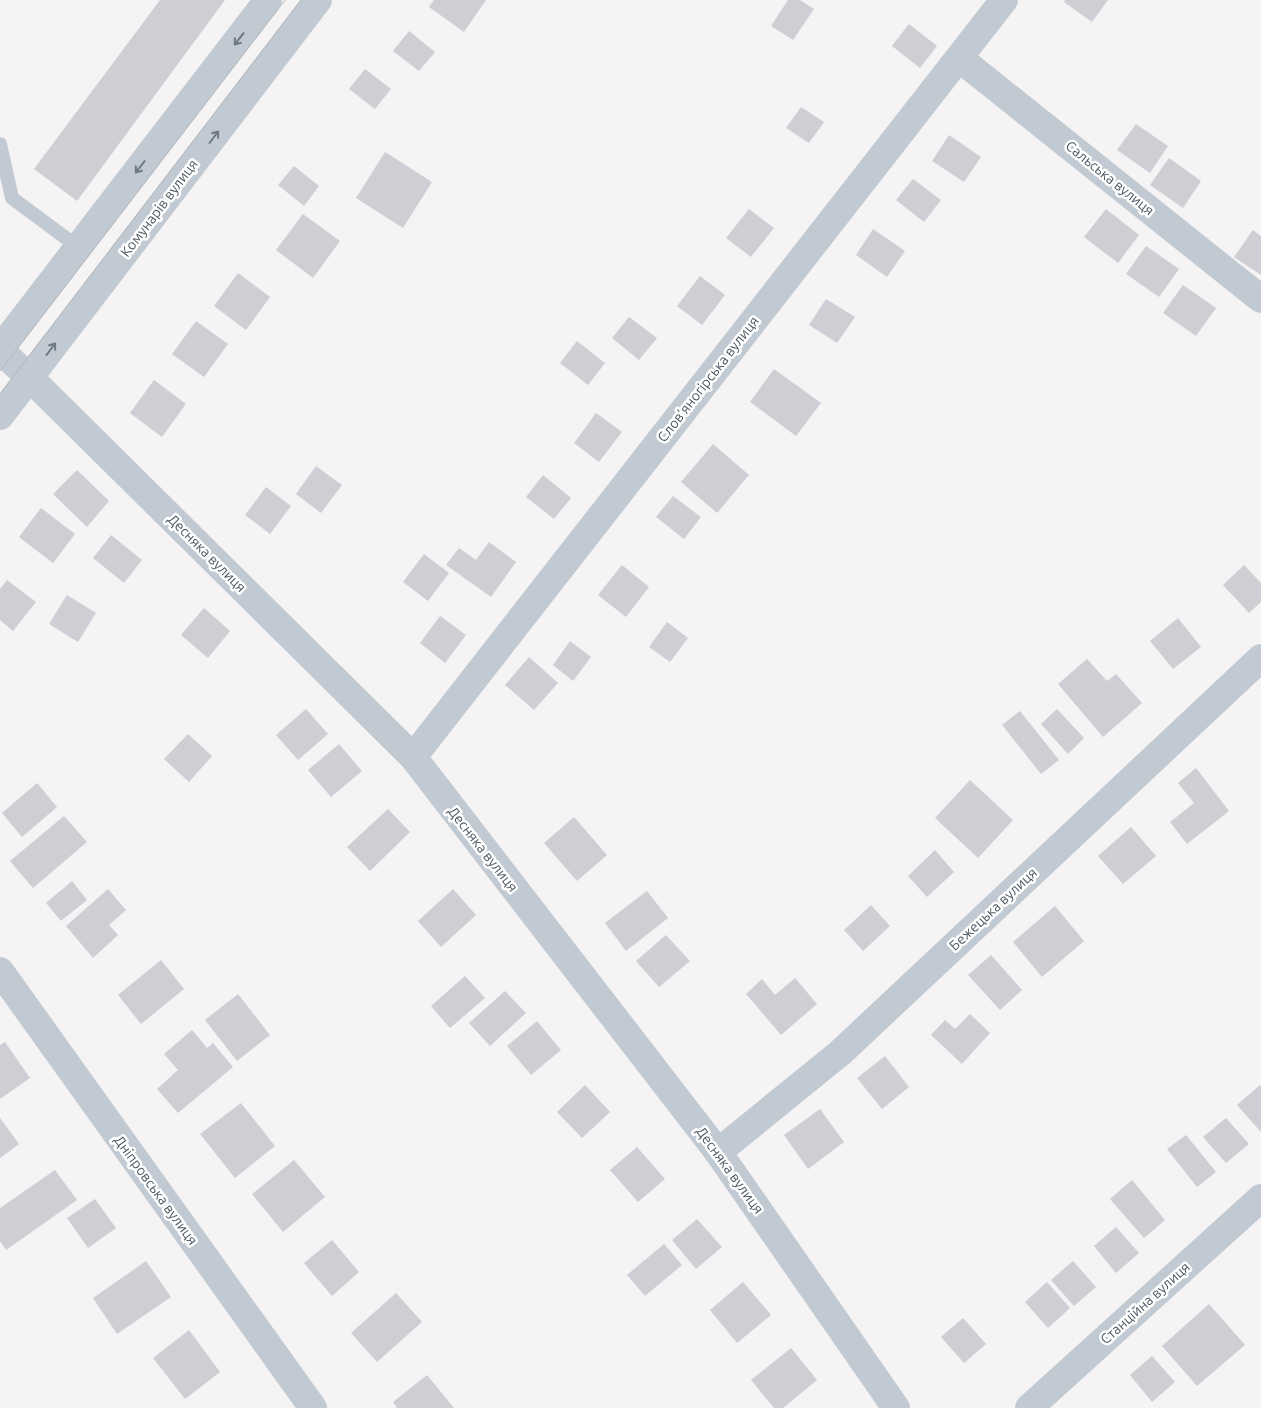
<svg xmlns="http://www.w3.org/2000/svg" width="1261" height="1408" font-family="Ubuntu,sans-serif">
  <rect width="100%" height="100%" fill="#f5f3f3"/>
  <!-- building -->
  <g fill="#cdcfd5">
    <path d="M 160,0 L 225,0 L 77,201 L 34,169 Z"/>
    <path d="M 434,0 L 486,0 L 464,32 L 429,7 Z"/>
    <path d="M 788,0 L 800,0 L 814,9 L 793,40 L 771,26 Z"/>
    <path d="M 1065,0 L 1108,0 L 1092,22 L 1064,2 Z"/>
    <path d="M 909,24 L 937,46 L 920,68 L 892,46 Z"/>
    <path d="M 409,31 L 435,52 L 419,71 L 393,51 Z"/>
    <path d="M 365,69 L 391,89 L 375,109 L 349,89 Z"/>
    <path d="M 801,107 L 824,122 L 809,143 L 786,128 Z"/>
    <path d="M 1136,124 L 1168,146 L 1150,173 L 1117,150 Z"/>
    <path d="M 949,135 L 981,157 L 964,182 L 932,161 Z"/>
    <path d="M 385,152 L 432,182 L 403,228 L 356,198 Z"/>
    <path d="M 1169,158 L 1201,181 L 1183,208 L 1150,185 Z"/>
    <path d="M 294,166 L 319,186 L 304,206 L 278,185 Z"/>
    <path d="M 913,179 L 941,200 L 924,222 L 896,200 Z"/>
    <path d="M 749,209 L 774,228 L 751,257 L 726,238 Z"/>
    <path d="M 1106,209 L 1139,235 L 1118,263 L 1084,237 Z"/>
    <path d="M 303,214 L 340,241 L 313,278 L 276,250 Z"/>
    <path d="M 873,229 L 905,251 L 887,277 L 856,255 Z"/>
    <path d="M 1253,230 L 1261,236 L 1261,275 L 1234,257 Z"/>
    <path d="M 1146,246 L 1179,269 L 1159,297 L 1126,274 Z"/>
    <path d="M 238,273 L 270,297 L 246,330 L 214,306 Z"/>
    <path d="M 700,276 L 725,295 L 702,325 L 677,306 Z"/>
    <path d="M 1183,285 L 1216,308 L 1196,336 L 1163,313 Z"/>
    <path d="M 826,299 L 855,317 L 837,343 L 809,325 Z"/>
    <path d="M 629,317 L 657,338 L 639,360 L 612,338 Z"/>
    <path d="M 196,321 L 228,344 L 204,377 L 172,354 Z"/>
    <path d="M 577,341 L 605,363 L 588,385 L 560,363 Z"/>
    <path d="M 774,369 L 821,403 L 796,436 L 750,402 Z"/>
    <path d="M 154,380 L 186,404 L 162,437 L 130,413 Z"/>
    <path d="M 596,413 L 622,432 L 599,462 L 574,443 Z"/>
    <path d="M 713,444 L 749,475 L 717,513 L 681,482 Z"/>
    <path d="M 316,466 L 342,485 L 321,513 L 296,494 Z"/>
    <path d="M 77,470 L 109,501 L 87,527 L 53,494 Z"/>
    <path d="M 543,475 L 571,498 L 554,519 L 526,497 Z"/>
    <path d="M 266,487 L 291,506 L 270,534 L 245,515 Z"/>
    <path d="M 673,496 L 701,517 L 684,539 L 656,517 Z"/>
    <path d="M 41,508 L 75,534 L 53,563 L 19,537 Z"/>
    <path d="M 111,535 L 142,560 L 124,583 L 93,558 Z"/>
    <path d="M 489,542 L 516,562 L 491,597 L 446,565 L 459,548 L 476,560 Z"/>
    <path d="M 424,554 L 449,573 L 428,601 L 403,582 Z"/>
    <path d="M 622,565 L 649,587 L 626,617 L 598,595 Z"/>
    <path d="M 1244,565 L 1261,583 L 1261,602 L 1249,613 L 1223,585 Z"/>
    <path d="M 7,580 L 36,602 L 13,631 L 0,620 L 0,589 Z"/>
    <path d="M 67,595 L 96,613 L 78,642 L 49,624 Z"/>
    <path d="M 204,608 L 230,631 L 208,658 L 181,635 Z"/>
    <path d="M 440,616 L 466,635 L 445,663 L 420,643 Z"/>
    <path d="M 1178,618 L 1201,647 L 1173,669 L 1150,641 Z"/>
    <path d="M 667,622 L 688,638 L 670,662 L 649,647 Z"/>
    <path d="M 570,641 L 591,657 L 573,681 L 553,665 Z"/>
    <path d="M 529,657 L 558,683 L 534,710 L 505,685 Z"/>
    <path d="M 1087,659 L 1107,681 L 1116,674 L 1142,703 L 1103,737 L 1058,684 Z"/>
    <path d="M 306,709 L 328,734 L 298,760 L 276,735 Z"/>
    <path d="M 1057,709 L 1084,738 L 1068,754 L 1041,724 Z"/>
    <path d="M 1020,711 L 1059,760 L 1041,774 L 1002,725 Z"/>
    <path d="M 188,734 L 212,756 L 189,782 L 164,759 Z"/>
    <path d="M 339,744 L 362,771 L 331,797 L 308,770 Z"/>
    <path d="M 1196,768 L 1229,811 L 1187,844 L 1170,822 L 1194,803 L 1178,783 Z"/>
    <path d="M 970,780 L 1013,820 L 978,858 L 935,818 Z"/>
    <path d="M 37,783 L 57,807 L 22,837 L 2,813 Z"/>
    <path d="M 388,809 L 410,832 L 370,871 L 347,847 Z"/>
    <path d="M 64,816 L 87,842 L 33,888 L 10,861 Z"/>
    <path d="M 574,817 L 607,855 L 577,881 L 544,843 Z"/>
    <path d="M 1131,827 L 1156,856 L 1123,884 L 1098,856 Z"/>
    <path d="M 935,850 L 954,872 L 927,897 L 908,876 Z"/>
    <path d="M 72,881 L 87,900 L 61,921 L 46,903 Z"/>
    <path d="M 108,889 L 126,910 L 109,925 L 118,935 L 93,958 L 66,926 Z"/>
    <path d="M 453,889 L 476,915 L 441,947 L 418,921 Z"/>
    <path d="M 647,891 L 668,918 L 626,951 L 605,923 Z"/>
    <path d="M 871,905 L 890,926 L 863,951 L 844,930 Z"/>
    <path d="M 1055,906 L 1084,941 L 1042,977 L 1013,942 Z"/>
    <path d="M 666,935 L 690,961 L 659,987 L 636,961 Z"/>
    <path d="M 991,955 L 1022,990 L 1000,1010 L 968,975 Z"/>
    <path d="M 161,960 L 184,989 L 141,1024 L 118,995 Z"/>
    <path d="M 465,976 L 485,998 L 450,1028 L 431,1006 Z"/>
    <path d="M 795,978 L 817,1004 L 781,1035 L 746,994 L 762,979 L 775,995 Z"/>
    <path d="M 505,991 L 526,1013 L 490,1046 L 469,1023 Z"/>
    <path d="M 238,994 L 270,1035 L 237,1061 L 205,1020 Z"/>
    <path d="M 970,1014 L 990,1033 L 962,1064 L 931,1035 L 945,1020 L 955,1029 Z"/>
    <path d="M 537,1021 L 561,1050 L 531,1075 L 507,1046 Z"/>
    <path d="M 192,1030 L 207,1048 L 213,1043 L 233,1067 L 178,1113 L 157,1089 L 178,1070 L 164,1054 Z"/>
    <path d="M 5,1042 L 30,1078 L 0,1099 L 0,1045 Z"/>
    <path d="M 885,1056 L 909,1087 L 882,1109 L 857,1078 Z"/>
    <path d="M 585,1085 L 610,1112 L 582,1138 L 557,1112 Z"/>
    <path d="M 1260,1085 L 1261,1087 L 1261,1132 L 1237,1105 Z"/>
    <path d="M 241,1103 L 275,1146 L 235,1178 L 200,1134 Z"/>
    <path d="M 820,1109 L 844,1142 L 808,1169 L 784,1135 Z"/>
    <path d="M 0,1118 L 19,1144 L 0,1158 Z"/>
    <path d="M 1226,1118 L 1249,1144 L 1226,1163 L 1203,1137 Z"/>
    <path d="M 1186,1135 L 1216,1172 L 1197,1187 L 1167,1149 Z"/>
    <path d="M 637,1147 L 665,1179 L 638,1202 L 610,1170 Z"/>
    <path d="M 294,1160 L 325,1197 L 283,1232 L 252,1194 Z"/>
    <path d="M 55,1170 L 77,1200 L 6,1250 L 0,1241 L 0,1208 Z"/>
    <path d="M 1132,1180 L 1165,1220 L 1144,1238 L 1110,1199 Z"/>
    <path d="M 95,1199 L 116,1228 L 88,1248 L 67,1218 Z"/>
    <path d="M 697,1219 L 722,1247 L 696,1269 L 672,1240 Z"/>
    <path d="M 1116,1227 L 1139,1253 L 1116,1273 L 1094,1246 Z"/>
    <path d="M 332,1240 L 359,1272 L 332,1296 L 304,1263 Z"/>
    <path d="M 664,1244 L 682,1265 L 645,1296 L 627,1275 Z"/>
    <path d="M 146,1261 L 171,1297 L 117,1334 L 93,1298 Z"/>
    <path d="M 1073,1261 L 1096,1287 L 1074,1306 L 1051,1280 Z"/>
    <path d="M 743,1282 L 771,1315 L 737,1343 L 710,1310 Z"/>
    <path d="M 1047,1282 L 1070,1308 L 1048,1328 L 1025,1302 Z"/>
    <path d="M 396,1293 L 422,1322 L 377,1362 L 351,1333 Z"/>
    <path d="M 1209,1304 L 1245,1345 L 1197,1386 L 1162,1346 Z"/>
    <path d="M 963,1318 L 986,1344 L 964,1363 L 941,1337 Z"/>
    <path d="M 189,1330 L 220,1372 L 185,1399 L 153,1358 Z"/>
    <path d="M 791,1348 L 817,1380 L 783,1408 L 774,1408 L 751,1380 Z"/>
    <path d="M 1152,1356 L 1175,1382 L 1152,1402 L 1130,1375 Z"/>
    <path d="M 427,1375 L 454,1408 L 397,1408 L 393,1402 Z"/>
  </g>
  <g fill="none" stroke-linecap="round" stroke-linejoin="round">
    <!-- service -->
    <path stroke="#c1cad2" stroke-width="14" d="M 0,144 L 12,198 L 78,247"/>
    <!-- minor -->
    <g stroke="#c1cad2" stroke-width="28">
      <path d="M 959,58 L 1261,299"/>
      <path d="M 0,350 L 29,377 L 413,757 L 718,1152 L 896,1408"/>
      <path d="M 413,757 L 1004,0"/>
      <path d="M 0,971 L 313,1408"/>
      <path d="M 718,1152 L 840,1053 L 1261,658"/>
      <path d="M 1029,1408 L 1261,1198"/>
    </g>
    <!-- tertiary -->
    <g stroke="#c1cad2" stroke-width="28">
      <path d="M 0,349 L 268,0"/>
      <path d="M 0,416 L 318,0"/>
    </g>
    <!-- tram -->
    <g stroke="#b5b8bd" stroke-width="1">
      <path d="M 0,371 L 285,0"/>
      <path d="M 0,394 L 301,0"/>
    </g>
  </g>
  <!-- one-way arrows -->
  <defs><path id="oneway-shaft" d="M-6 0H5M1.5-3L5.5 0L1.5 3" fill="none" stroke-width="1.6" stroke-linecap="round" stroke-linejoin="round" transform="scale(1.25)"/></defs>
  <g stroke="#6e7983">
    <use href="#oneway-shaft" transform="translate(239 39) rotate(128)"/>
    <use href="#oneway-shaft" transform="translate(214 137) rotate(-53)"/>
    <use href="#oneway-shaft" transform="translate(140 167) rotate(128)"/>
    <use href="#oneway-shaft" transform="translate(51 349) rotate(-53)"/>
  </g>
  <g text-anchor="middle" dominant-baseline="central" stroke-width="5" stroke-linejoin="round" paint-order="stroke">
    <!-- street labels -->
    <g font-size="14" fill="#4a5661" stroke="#fff">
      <text transform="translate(1110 178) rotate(39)">Сальська вулиця</text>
      <text transform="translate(159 208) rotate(-53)">Комунарів вулиця</text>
      <text transform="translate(708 379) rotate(-52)">Слов’яногірська вулиця</text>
      <text transform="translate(207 553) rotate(45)">Десняка вулиця</text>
      <text transform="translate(483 849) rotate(52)">Десняка вулиця</text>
      <text transform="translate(993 909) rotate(-43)">Бежецька вулиця</text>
      <text transform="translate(730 1170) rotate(54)">Десняка вулиця</text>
      <text transform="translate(156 1190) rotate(54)">Дніпровська вулиця</text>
      <text transform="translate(1145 1303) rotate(-42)">Станційна вулиця</text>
    </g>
  </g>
</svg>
